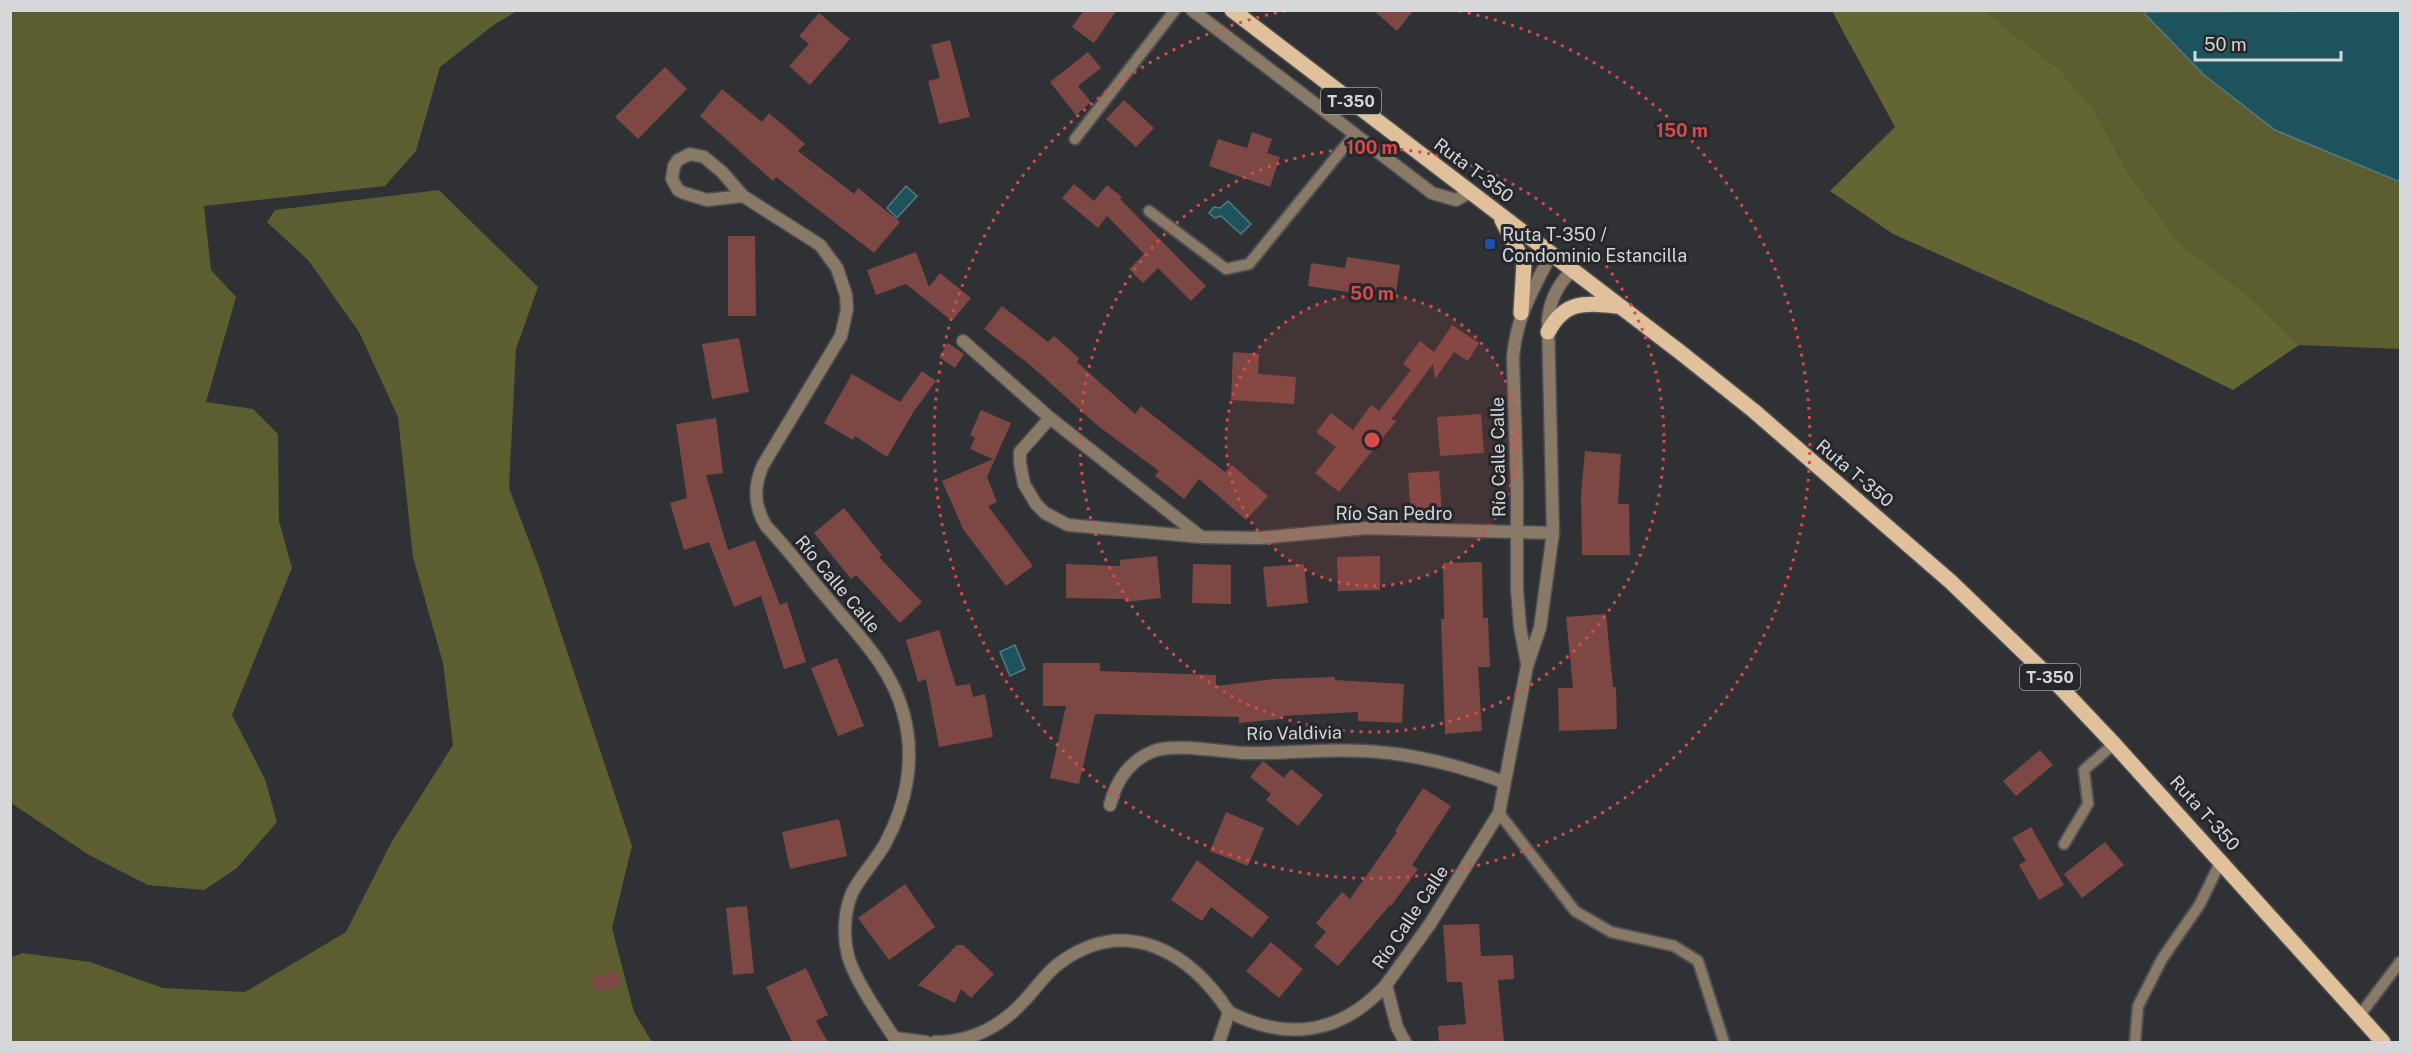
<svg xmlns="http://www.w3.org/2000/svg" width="2411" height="1053" font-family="'Public Sans',sans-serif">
  <rect width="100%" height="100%" fill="#2f3134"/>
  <!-- green -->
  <g fill="#5c5e30">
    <path d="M 10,11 L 517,11 L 495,24 L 440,67 L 416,151 L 385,186 L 204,206 L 211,270 L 236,297 L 206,402 L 253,409 L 278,434 L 279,521 L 292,568 L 232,715 L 265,779 L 277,822 L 237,868 L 204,890 L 148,885 L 89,855 L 11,803 Z"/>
    <path d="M 1986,11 L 2400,11 L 2400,349 L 2299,345 L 2244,292 L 2179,243 L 2129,174 L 2096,113 Z"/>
    <path d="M 439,190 L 538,287 L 516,349 L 509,488 L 540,570 L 632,846 L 612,928 L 634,1012 L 652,1042 L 11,1042 L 10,958 L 22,953 L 90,962 L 163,988 L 245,992 L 346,932 L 391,843 L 453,745 L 443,663 L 413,557 L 398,417 L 359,332 L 308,260 L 267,222 L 275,210 Z"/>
  </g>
  <!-- forest -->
  <path fill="#636532" d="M 1832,11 L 1986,11 L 2012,34 L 2059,70 L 2096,113 L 2129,174 L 2179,243 L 2244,292 L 2299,345 L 2233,390 L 2142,345 L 1893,234 L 1830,191 L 1895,127 Z"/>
  <!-- water -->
  <g fill="#1c535c" stroke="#547b82" stroke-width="1.5">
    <path d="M 2143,12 L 2400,11 L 2400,182 L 2275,130 L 2204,75 Z"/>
    <path d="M 906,186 L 917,196 L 897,218 L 887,208 Z"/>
    <path d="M 1228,201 L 1251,224 L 1241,234 L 1221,216 L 1215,218 L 1209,213 L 1214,207 L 1220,208 Z"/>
    <path d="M 1015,645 L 1025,669 L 1010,676 L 1000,652 Z"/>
  </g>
  <!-- building -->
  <g fill="#7d4844">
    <path d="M 1084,10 L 1117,10 L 1094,43 L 1072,27 Z"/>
    <path d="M 1373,10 L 1414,10 L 1397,31 Z"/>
    <path d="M 819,13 L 850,39 L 810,85 L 789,66 L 809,44 L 799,36 Z"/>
    <path d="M 950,40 L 970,117 L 939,124 L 928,81 L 940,78 L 931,45 Z"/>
    <path d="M 1088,52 L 1101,68 L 1078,86 L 1091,102 L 1076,115 L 1050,82 Z"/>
    <path d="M 665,67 L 687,89 L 638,139 L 615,117 Z"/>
    <path d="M 722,89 L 762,122 L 769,113 L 805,144 L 798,151 L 854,194 L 858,188 L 900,222 L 874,253 L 776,177 L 773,181 L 700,116 Z"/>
    <path d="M 1124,100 L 1154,128 L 1136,147 L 1106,119 Z"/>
    <path d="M 1252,132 L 1272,139 L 1267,153 L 1280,157 L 1270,187 L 1209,166 L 1218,139 L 1247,148 Z"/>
    <path d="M 1074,184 L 1094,201 L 1107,185 L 1122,197 L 1120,199 L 1206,286 L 1191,301 L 1158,268 L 1143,283 L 1129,269 L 1144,254 L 1107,216 L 1098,228 L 1062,198 Z"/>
    <path d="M 728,236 L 755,236 L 756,316 L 728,316 Z"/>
    <path d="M 916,252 L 929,287 L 940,273 L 971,298 L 952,321 L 906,284 L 876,295 L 867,270 Z"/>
    <path d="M 1347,257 L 1400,265 L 1395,299 L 1308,286 L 1311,263 L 1345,268 Z"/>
    <path d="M 1002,306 L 1048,342 L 1054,336 L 1079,358 L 1077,362 L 1135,414 L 1141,406 L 1225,472 L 1232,465 L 1268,496 L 1246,520 L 1199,479 L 1184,499 L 1155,476 L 1159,471 L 1098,426 L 1029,364 L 984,329 Z"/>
    <path d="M 1452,325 L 1479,343 L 1468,361 L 1454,352 L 1435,379 L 1433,364 L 1391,420 L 1397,420 L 1339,492 L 1315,473 L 1336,447 L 1316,432 L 1331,413 L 1353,430 L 1371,405 L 1379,411 L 1411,370 L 1403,364 L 1420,341 L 1434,352 Z"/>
    <path d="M 739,338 L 749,392 L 712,399 L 702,344 Z"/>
    <path d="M 948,343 L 964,354 L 955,368 L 939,357 Z"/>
    <path d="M 1233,352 L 1259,354 L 1258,374 L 1296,377 L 1294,404 L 1231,400 Z"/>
    <path d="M 922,371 L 936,381 L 914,411 L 887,457 L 855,436 L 853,440 L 824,423 L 852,374 L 900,402 Z"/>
    <path d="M 981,410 L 1011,423 L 987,477 L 997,502 L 988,506 L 1033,566 L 1006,586 L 963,529 L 942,481 L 993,459 L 970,449 L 975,438 L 970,435 Z"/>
    <path d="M 1481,414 L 1484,453 L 1440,456 L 1437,417 Z"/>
    <path d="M 716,418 L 723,473 L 706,475 L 728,550 L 755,540 L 780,605 L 787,602 L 806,662 L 784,669 L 761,596 L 734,607 L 709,542 L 684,550 L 670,503 L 687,498 L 676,424 Z"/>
    <path d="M 1585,451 L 1621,454 L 1618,504 L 1629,504 L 1630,555 L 1582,555 L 1581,494 Z"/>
    <path d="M 1439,471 L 1442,514 L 1411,516 L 1408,473 Z"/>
    <path d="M 844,508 L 882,555 L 879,557 L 922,602 L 900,623 L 856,575 L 851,579 L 814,533 Z"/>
    <path d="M 1157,556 L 1161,598 L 1125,602 L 1124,599 L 1066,598 L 1066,564 L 1120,566 L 1120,560 Z"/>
    <path d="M 1380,556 L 1380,590 L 1338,591 L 1337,557 Z"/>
    <path d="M 1482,562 L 1483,618 L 1488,618 L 1490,667 L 1478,667 L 1482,731 L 1445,734 L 1441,619 L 1444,619 L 1443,563 Z"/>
    <path d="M 1193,564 L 1231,565 L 1231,604 L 1192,603 Z"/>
    <path d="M 1304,564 L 1308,603 L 1267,607 L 1263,567 Z"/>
    <path d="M 1606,614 L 1613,687 L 1616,687 L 1617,729 L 1559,731 L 1558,688 L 1573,688 L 1566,617 Z"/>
    <path d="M 939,630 L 956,686 L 970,684 L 973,697 L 985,694 L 993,737 L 939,747 L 926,679 L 918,682 L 906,640 Z"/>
    <path d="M 837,658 L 864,726 L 838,736 L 811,668 Z"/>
    <path d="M 1043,663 L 1100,663 L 1100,671 L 1216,675 L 1216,686 L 1275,679 L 1335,677 L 1335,680 L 1404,684 L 1402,723 L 1358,721 L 1358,712 L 1280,716 L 1280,719 L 1239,723 L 1239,717 L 1095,714 L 1079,784 L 1050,778 L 1066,706 L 1043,706 Z"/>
    <path d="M 2040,750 L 2053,765 L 2016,796 L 2003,781 Z"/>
    <path d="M 1263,761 L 1284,778 L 1291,769 L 1323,795 L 1298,826 L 1266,800 L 1271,794 L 1250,777 Z"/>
    <path d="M 1423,788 L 1451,806 L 1412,865 L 1418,869 L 1391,906 L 1390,905 L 1338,966 L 1314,946 L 1326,932 L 1316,923 L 1342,892 L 1350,899 L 1397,832 L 1395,831 Z"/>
    <path d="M 1226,812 L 1264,828 L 1248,866 L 1210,851 Z"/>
    <path d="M 839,819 L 847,856 L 790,869 L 782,832 Z"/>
    <path d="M 2031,827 L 2064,885 L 2039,900 L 2019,865 L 2026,861 L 2012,838 Z"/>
    <path d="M 2105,842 L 2124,865 L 2082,898 L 2064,874 Z"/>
    <path d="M 1197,860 L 1269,917 L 1252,938 L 1211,907 L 1202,921 L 1171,900 Z"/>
    <path d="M 905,884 L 935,927 L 889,960 L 858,918 Z"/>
    <path d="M 747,906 L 754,973 L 733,975 L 726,908 Z"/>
    <path d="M 1479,924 L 1481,956 L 1513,955 L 1514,979 L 1498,980 L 1504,1042 L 1439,1042 L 1438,1026 L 1466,1024 L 1462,982 L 1447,982 L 1443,925 Z"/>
    <path d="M 1271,942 L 1303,969 L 1279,998 L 1246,971 Z"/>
    <path d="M 957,945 L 963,945 L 994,974 L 971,998 L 961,989 L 955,1003 L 918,985 Z"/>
    <path d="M 806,968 L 828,1015 L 816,1021 L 828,1042 L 792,1042 L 766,987 Z"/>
    <path d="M 617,971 L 621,986 L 595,992 L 592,977 Z"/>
  </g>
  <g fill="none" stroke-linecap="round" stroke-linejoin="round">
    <defs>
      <g id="lane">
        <path d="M 1075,139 L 1175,10"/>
        <path d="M 1149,211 L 1226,269 L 1249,264 L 1354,135"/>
        <path d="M 1499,813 L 1575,911 L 1611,932 L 1674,946 L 1698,961 L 1724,1042"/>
        <path d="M 2064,844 L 2088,804 L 2084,770 L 2114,744"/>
        <path d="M 2360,1015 L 2400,962"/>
        <path d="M 2135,1042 L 2138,1006 L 2162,959 L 2200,904 L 2221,861"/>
      </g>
      <g id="street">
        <path d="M 1192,10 L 1432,193 L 1456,200 L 1470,192"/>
        <path d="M 743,196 L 707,200 L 684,193 L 678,190 L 672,179 L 674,166 L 678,160 L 690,154 L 704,157 L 722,172 L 743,196 L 820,245 L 837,268 L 846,295 L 847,309 L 841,336 L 763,465 C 753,487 754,506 766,526 C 788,549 807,575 828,599 C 857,634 891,667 903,712 C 916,757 907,803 885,844 C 876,860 859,878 852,893 C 844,912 843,936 848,956 C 855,981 882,1019 897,1042"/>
        <path d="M 963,341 L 1050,418 L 1201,537 L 1260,538 L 1367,528 L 1553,533"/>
        <path d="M 1050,418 L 1020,452 L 1020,463 L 1024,484 L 1036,504 L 1045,513 L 1068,525 L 1201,537"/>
        <path d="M 1527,664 L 1520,627 L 1517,589 L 1517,484 L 1513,358 C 1516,317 1533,290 1551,254"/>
        <path d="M 1110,805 C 1116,781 1130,760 1154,751 C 1174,743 1222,752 1245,753 C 1284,754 1323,749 1363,751 C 1412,753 1458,765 1504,782"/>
        <path d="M 1229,1012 C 1288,1042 1341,1034 1386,985"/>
        <path d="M 895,1038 L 926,1042"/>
        <path d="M 935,1042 C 970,1042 999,1028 1023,1002 C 1036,989 1045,973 1061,962 C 1127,915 1190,952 1229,1012 L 1219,1042"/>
        <path d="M 1405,1042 L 1397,1027 L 1386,985 L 1430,924 L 1499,813 L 1527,666 L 1540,628 L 1553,533 L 1548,320 C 1550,299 1558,285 1572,270"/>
      </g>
      <g id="primary">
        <path d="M 1232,10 L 1680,352 L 1754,411 L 1951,582 L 2061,688 L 2114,744 L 2383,1042"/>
        <path d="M 1502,220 L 1524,263 L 1521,313"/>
        <path d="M 1548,332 C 1565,300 1585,303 1617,306"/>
      </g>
    </defs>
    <!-- lane casing -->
    <use href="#lane" stroke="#4d4f52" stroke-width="14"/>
    <!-- street casing -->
    <use href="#street" stroke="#4d4f52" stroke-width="15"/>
    <!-- primary casing -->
    <use href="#primary" stroke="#4d4f52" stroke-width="18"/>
    <!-- lane -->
    <use href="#lane" stroke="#897967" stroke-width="10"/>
    <!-- street -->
    <use href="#street" stroke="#897967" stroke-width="12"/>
    <!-- primary -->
    <use href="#primary" stroke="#e1c19c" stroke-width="15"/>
  </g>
  <!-- distance rings -->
  <circle cx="1372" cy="440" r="146" fill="#d64b4b" fill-opacity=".12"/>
  <g fill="none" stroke="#d64b4b" stroke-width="3" stroke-dasharray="3 6">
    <circle cx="1372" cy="440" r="146"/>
    <circle cx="1372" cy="440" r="292"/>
    <path d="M1459 11A438 438 0 1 1 1285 11"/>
  </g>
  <!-- markers -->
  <rect fill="#1a4fb4" stroke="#25272a" stroke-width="2" x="1484" y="238" width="12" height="12" rx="3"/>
  <g text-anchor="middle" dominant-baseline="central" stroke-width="6" stroke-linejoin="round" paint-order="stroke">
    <!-- shield labels -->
    <g fill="#25272a" stroke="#a0a2a4" stroke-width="1.5">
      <rect x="1321" y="88" width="60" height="26" rx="4.5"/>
      <rect x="2020" y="664" width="60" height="26" rx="4.5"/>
    </g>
    <g font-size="16" font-weight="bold" fill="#d5d7d9">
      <text x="1351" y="101">T-350</text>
      <text x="2050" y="677">T-350</text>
    </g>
    <!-- street labels -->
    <g font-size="18" fill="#d5d7d9" stroke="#25272a">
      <text transform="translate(1474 170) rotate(37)">Ruta T-350</text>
      <text transform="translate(1498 457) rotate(-91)">Río Calle Calle</text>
      <text transform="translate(1855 473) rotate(40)">Ruta T-350</text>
      <text x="1394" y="513">Río San Pedro</text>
      <text transform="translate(838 584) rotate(50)">Río Calle Calle</text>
      <text transform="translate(1294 733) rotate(-1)">Río Valdivia</text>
      <text transform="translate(2205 813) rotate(48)">Ruta T-350</text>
      <text transform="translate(1410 917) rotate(-56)">Río Calle Calle</text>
    </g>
    <!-- poi labels -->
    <g font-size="18" fill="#d5d7d9" stroke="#25272a" text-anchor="start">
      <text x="1502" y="234">Ruta T-350 /<tspan x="1502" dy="21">Condominio Estancilla</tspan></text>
    </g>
  </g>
  <circle cx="1372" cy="440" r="9" fill="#d64b4b" stroke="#25272a" stroke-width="3"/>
  <g font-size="18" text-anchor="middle" font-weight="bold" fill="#d64b4b" stroke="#25272a" stroke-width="6" stroke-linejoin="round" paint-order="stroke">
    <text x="1682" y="137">150 m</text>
    <text x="1372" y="154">100 m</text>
    <text x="1372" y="300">50 m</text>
  </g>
  <!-- border -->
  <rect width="2411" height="1053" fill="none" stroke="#d5d7d9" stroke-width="24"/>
  <!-- scale -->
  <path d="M2195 51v9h146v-9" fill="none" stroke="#d5d7d9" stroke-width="3"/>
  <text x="2204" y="51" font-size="18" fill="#d5d7d9" stroke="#25272a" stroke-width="4.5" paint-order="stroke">50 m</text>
</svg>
